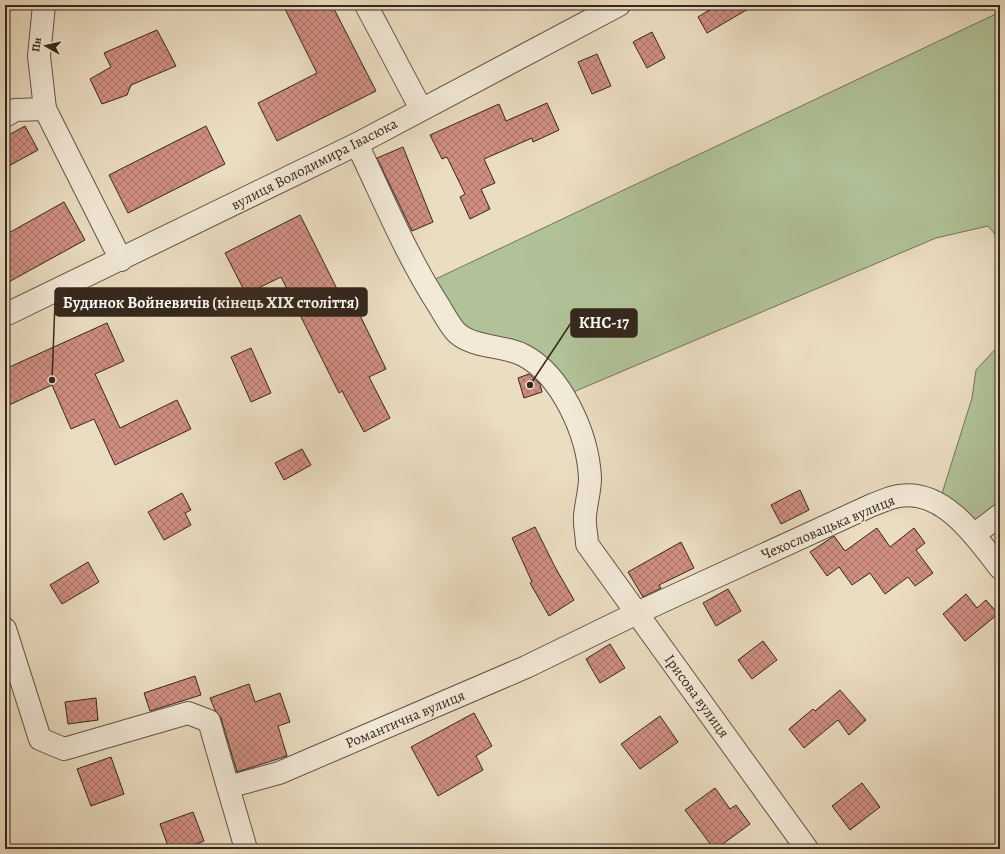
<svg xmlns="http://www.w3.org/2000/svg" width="1005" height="854" font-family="Alegreya,serif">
  <defs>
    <pattern id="building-cross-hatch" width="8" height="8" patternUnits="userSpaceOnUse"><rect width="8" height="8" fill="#cf8e81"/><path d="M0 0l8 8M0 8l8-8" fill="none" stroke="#a97469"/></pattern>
  </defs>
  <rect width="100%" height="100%" fill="#ebddc1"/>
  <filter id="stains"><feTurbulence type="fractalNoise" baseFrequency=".005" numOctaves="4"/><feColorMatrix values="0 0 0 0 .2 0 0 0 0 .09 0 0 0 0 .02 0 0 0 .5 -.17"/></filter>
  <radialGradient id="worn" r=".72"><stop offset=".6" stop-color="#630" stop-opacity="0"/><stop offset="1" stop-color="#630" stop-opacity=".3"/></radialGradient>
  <!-- green -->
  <g fill="#b1c298" stroke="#72745a">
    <path d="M 1000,12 L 1000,240 L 988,226 L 936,238 L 564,396 L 544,371 L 465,339 L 425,284 Z"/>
    <path d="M 1000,344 L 1000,515 L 975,534 L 939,503 L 972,398 L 976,370 Z"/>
  </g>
  <!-- building -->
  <g fill="url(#building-cross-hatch)" stroke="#34271c">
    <path d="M 283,5 L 332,5 L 376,91 L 277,141 L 258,103 L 317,73 Z"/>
    <path d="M 717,5 L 755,5 L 707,33 L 698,17 Z"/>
    <path d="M 157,30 L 176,66 L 131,85 L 127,95 L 102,104 L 90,79 L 111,67 L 104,53 Z"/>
    <path d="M 652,32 L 665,58 L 647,68 L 633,42 Z"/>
    <path d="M 597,54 L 611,86 L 592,94 L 578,62 Z"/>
    <path d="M 547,103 L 559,130 L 533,142 L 532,138 L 484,159 L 495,183 L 481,189 L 490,209 L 470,219 L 460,197 L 465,194 L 447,157 L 442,159 L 430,135 L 499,104 L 506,121 Z"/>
    <path d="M 25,126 L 38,150 L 5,168 L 5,137 Z"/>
    <path d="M 206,126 L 225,164 L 128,213 L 109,175 Z"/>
    <path d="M 403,147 L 433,222 L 412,231 L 377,158 Z"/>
    <path d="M 64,202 L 85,240 L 5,284 L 5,235 Z"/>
    <path d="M 300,215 L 347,309 L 355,305 L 386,369 L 369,377 L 390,418 L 364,432 L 342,391 L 339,393 L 281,277 L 246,294 L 225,253 Z"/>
    <path d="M 107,323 L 124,361 L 95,374 L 120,428 L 177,400 L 191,429 L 115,465 L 94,419 L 71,429 L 52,385 L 5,407 L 5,369 Z"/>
    <path d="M 251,348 L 271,393 L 251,402 L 231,357 Z"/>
    <path d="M 529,374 L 540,384 L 542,392 L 524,398 L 518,378 Z"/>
    <path d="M 302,449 L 311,465 L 284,480 L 275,463 Z"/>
    <path d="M 800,490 L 809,510 L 781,524 L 771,505 Z"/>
    <path d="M 182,493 L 191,510 L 185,513 L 191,525 L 164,540 L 148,512 Z"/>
    <path d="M 535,527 L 555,567 L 574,600 L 549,616 L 530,583 L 532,582 L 512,538 Z"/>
    <path d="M 877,528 L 890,547 L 914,528 L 925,543 L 916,550 L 933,573 L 915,586 L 908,577 L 885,594 L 870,573 L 852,585 L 839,567 L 827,576 L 810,552 L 834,536 L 845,551 Z"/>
    <path d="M 681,542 L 694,568 L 659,585 L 661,588 L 643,597 L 628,572 Z"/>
    <path d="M 88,562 L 99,582 L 62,604 L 50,585 Z"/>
    <path d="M 728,589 L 741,611 L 716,626 L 703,603 Z"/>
    <path d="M 966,594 L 977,608 L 986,600 L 998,614 L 965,641 L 943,614 Z"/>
    <path d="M 763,641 L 777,660 L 752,679 L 738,660 Z"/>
    <path d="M 610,644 L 625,668 L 600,683 L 586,659 Z"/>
    <path d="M 195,676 L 201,695 L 150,711 L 144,693 Z"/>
    <path d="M 249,684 L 255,702 L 280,693 L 290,722 L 278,726 L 287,756 L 237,772 L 221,718 L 215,710 L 210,698 Z"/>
    <path d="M 840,690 L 866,720 L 849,735 L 838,720 L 804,748 L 789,729 L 813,709 L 815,711 Z"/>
    <path d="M 96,698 L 98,720 L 68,724 L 65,702 Z"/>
    <path d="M 474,713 L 492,746 L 476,756 L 483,770 L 438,796 L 411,747 Z"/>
    <path d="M 660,716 L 678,742 L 640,769 L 621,744 Z"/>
    <path d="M 111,757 L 124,794 L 91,806 L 77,769 Z"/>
    <path d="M 862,783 L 880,807 L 850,830 L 832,806 Z"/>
    <path d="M 715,788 L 730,809 L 736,805 L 750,824 L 716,849 L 714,849 L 685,810 Z"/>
    <path d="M 193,812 L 204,841 L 183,849 L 169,849 L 160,824 Z"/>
  </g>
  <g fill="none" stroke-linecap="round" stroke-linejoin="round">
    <defs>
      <g id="minor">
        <path d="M 44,5 L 39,56 L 45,109 L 121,260"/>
        <path d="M 366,5 L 421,109"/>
        <path d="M 5,116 L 15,110 L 45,109"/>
        <path d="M 357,144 C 383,198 406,255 439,306 C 444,314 450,326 457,333 C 474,348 503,345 523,355 C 562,375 588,435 590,478 C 590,491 586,503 585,516 C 584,525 587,535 587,544 L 807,849"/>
        <path d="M 5,315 L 357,144 L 619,5"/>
        <path d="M 975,534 L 1000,515"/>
        <path d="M 5,629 L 40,739 L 64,749 L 188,713 L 209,721 L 228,787"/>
        <path d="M 246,849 L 228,787 L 279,773 L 526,667 L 637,613 L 872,505 C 881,502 890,497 899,496 C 943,488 977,538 1000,568"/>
      </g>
    </defs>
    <!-- minor casing -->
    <use href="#minor" stroke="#625445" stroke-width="24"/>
    <!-- minor -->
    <use href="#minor" stroke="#f2e9d7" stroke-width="22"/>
  </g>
  <g text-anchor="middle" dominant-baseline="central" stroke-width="3" stroke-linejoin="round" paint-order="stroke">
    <!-- street labels -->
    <g font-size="15" fill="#34271c" stroke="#f2e9d7">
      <text transform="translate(314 164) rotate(-27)">вулиця Володимира Івасюка</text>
      <text transform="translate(828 527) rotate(-23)">Чехословацька вулиця</text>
      <text transform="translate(697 696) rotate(54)">Ірисова вулиця</text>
      <text transform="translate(405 719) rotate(-23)">Романтична вулиця</text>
    </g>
  </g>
  <!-- callouts -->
  <path fill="none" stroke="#34271c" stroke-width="1.5" d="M52 380L55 302M530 385L571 323"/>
  <g fill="#34271c" stroke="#f2e9d7" stroke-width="1.5">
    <circle cx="52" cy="380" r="4"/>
    <circle cx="530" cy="385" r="4"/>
  </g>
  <g fill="#34271c" stroke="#34271c" stroke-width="1.5">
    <rect x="55" y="288" width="312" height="28" rx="4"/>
    <rect x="571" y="309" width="66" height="28" rx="4"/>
  </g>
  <g font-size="16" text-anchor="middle" font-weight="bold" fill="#fff">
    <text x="211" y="308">Будинок Войневичів (кінець ХІХ століття)</text>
    <text x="604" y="328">КНС-17</text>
  </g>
  <!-- margin -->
  <rect width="1005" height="854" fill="none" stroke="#ebddc1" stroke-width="20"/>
  <rect x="6" y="6" width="993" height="842" fill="none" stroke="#34271c" stroke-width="2"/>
  <rect x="10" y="10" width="985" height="834" fill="none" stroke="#34271c"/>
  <!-- north arrow -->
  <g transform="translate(46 46) rotate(278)" stroke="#f2e9d7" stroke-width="3" paint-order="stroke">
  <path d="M0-3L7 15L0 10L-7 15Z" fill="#34271c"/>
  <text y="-6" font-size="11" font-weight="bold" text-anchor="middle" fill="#34271c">Пн</text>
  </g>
  <rect width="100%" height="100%" filter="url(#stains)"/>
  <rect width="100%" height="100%" fill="url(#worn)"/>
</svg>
